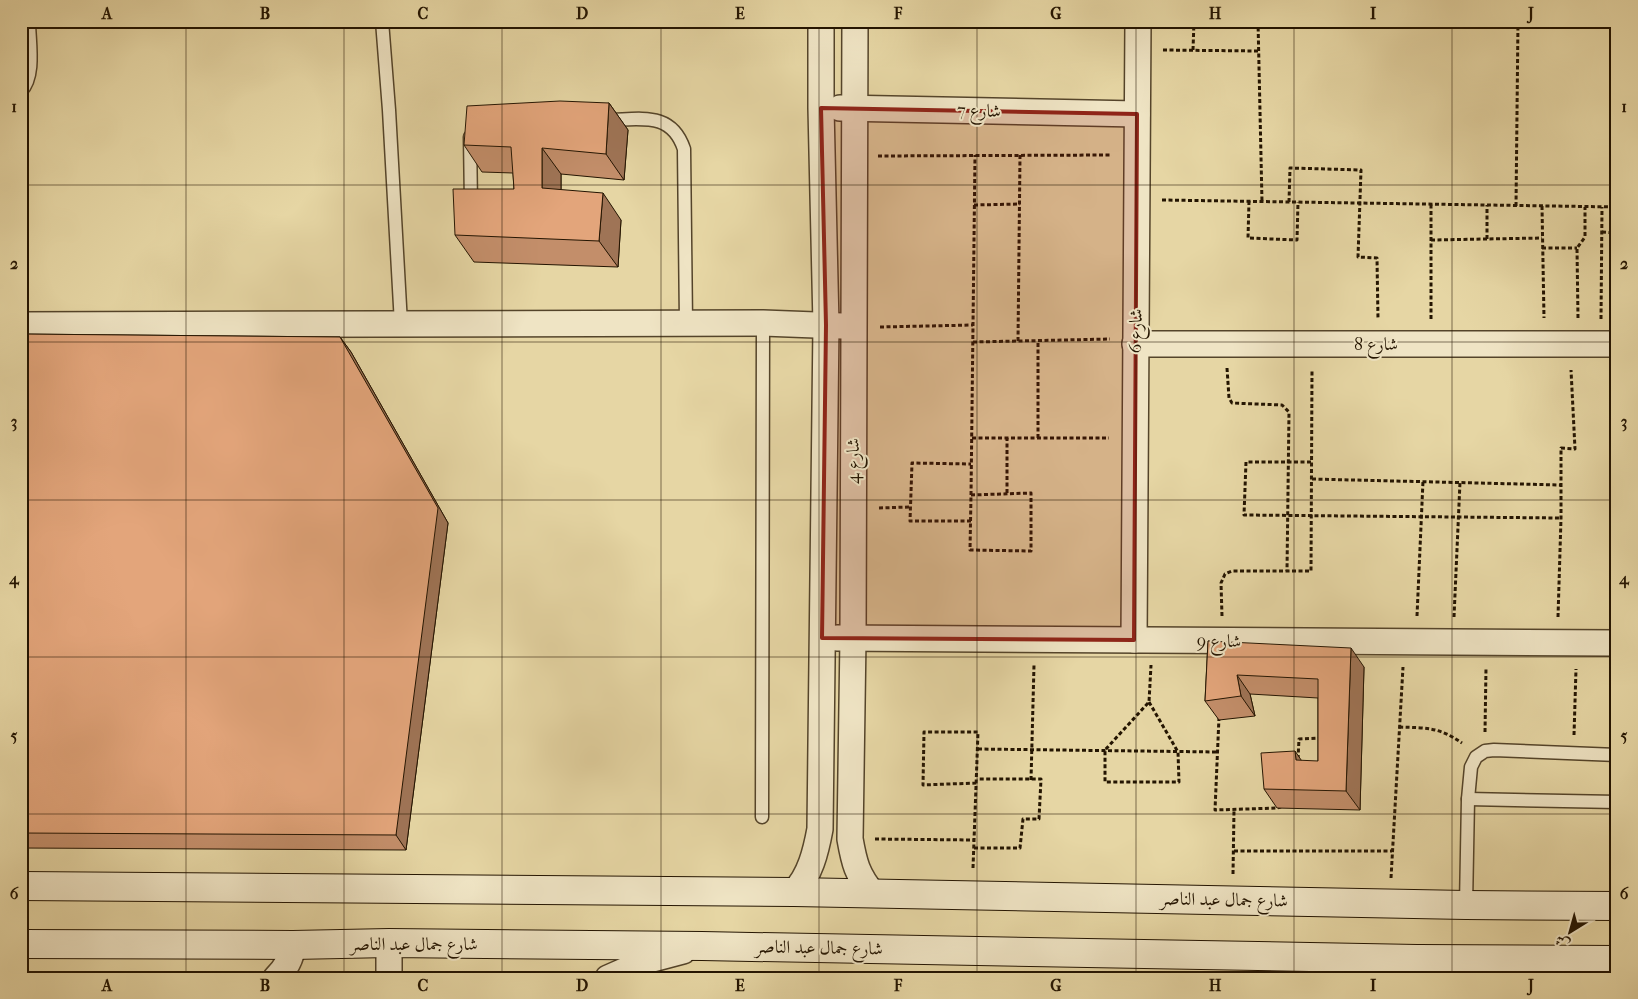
<svg xmlns="http://www.w3.org/2000/svg" width="1638" height="999" font-family="'IM FELL French Canon',Amiri,serif">
  <rect width="100%" height="100%" fill="#e6d6a4"/>
  <filter id="stains"><feTurbulence type="fractalNoise" baseFrequency=".004" numOctaves="4"/><feColorMatrix values="0 0 0 0 .2 0 0 0 0 .09 0 0 0 0 .02 0 0 0 .5 -.17"/></filter>
  <radialGradient id="worn" r=".72"><stop offset=".6" stop-color="#630" stop-opacity="0"/><stop offset="1" stop-color="#630" stop-opacity=".3"/></radialGradient>
  <g fill="none" stroke-linecap="round" stroke-linejoin="round">
    <defs>
      <g id="lane">
        <path d="M 382,21 L 389,110 L 401,324"/>
        <path d="M 21,91 C 36,76 29,41 29,21"/>
        <path d="M 605,120 C 639,120 671,110 684,149 L 686,323"/>
        <path d="M 470,137 L 471,205"/>
        <path d="M 1468,799 L 1617,802"/>
        <path d="M 762,817 L 763,323"/>
        <path d="M 1466,905 L 1468,799 L 1471,767 L 1476,757 L 1485,751 L 1494,750 L 1617,755"/>
      </g>
      <g id="street">
        <path d="M 855,21 L 853,638 L 850,839 C 854,862 857,875 873,894"/>
        <path d="M 840,108 L 1137,114"/>
        <path d="M 21,325 L 763,323 L 842,326"/>
        <path d="M 1135,344 L 1617,344"/>
        <path d="M 837,638 L 1617,643"/>
        <path d="M 1134,640 L 1138,21"/>
        <path d="M 794,892 C 810,876 816,851 820,829 L 826,325 L 821,108 L 821,21"/>
        <path d="M 389,943 L 389,978"/>
        <path d="M 1417,959 L 1432,978"/>
        <path d="M 276,978 C 286,968 291,959 293,945"/>
        <path d="M 608,978 L 649,960 L 683,951"/>
      </g>
      <g id="secondary">
        <path d="M 21,886 L 794,892 L 1466,905 L 1617,906"/>
        <path d="M 21,944 L 293,945 L 389,943 L 702,946 L 1417,959 L 1617,960"/>
      </g>
    </defs>
    <!-- lane casing -->
    <use href="#lane" stroke="#54442a" stroke-width="15"/>
    <!-- street casing -->
    <use href="#street" stroke="#54442a" stroke-width="28"/>
    <!-- secondary casing -->
    <use href="#secondary" stroke="#231401" stroke-width="30"/>
    <!-- path -->
    <g stroke="#231401" stroke-width="3" stroke-dasharray="4 2.5" stroke-linecap="butt">
      <path d="M 1258,21 L 1262,202"/>
      <path d="M 1163,50 L 1258,51"/>
      <path d="M 1193,50 L 1194,21"/>
      <path d="M 878,156 L 1112,155"/>
      <path d="M 1162,200 L 1617,207"/>
      <path d="M 1249,201 L 1248,238 L 1297,240 L 1298,202"/>
      <path d="M 1289,202 L 1290,168 L 1361,170 L 1358,257 L 1377,258 L 1378,319"/>
      <path d="M 974,205 L 1020,204"/>
      <path d="M 1516,206 L 1518,21"/>
      <path d="M 1542,206 L 1544,318"/>
      <path d="M 1602,232 L 1617,233"/>
      <path d="M 1487,239 L 1487,205"/>
      <path d="M 1431,240 L 1542,238"/>
      <path d="M 1542,248 L 1577,248"/>
      <path d="M 1578,318 L 1577,248 L 1585,237 L 1585,207"/>
      <path d="M 1431,319 L 1431,204"/>
      <path d="M 1601,319 L 1602,207"/>
      <path d="M 880,327 L 973,325"/>
      <path d="M 1018,341 L 1020,155"/>
      <path d="M 973,342 L 1110,339"/>
      <path d="M 1227,368 L 1229,398 L 1232,403 L 1282,405 L 1289,412 L 1287,571"/>
      <path d="M 972,438 L 1109,438"/>
      <path d="M 1038,438 L 1038,341"/>
      <path d="M 1311,462 L 1246,462 L 1244,515 L 1561,518"/>
      <path d="M 1312,479 L 1561,485"/>
      <path d="M 1007,493 L 1007,438"/>
      <path d="M 971,495 L 1031,493 L 1031,551 L 970,550 L 971,495 L 975,155"/>
      <path d="M 879,508 L 910,507"/>
      <path d="M 971,521 L 910,521 L 912,463 L 971,464"/>
      <path d="M 1222,616 L 1221,583 L 1225,574 L 1232,571 L 1311,571 L 1312,370"/>
      <path d="M 1417,616 L 1423,481"/>
      <path d="M 1454,617 L 1460,482"/>
      <path d="M 1558,617 L 1561,518 L 1561,448 L 1575,449 L 1571,370"/>
      <path d="M 1149,702 L 1178,752 L 1179,782 L 1105,782 L 1105,750 L 1149,702 L 1151,665"/>
      <path d="M 1219,717 L 1215,810 L 1277,808 L 1281,807"/>
      <path d="M 1399,727 C 1427,728 1439,727 1462,743"/>
      <path d="M 1485,732 L 1486,668"/>
      <path d="M 1574,735 L 1576,669"/>
      <path d="M 978,749 L 1218,752"/>
      <path d="M 1298,759 L 1299,739 L 1323,738"/>
      <path d="M 1031,780 L 1034,665"/>
      <path d="M 875,839 L 974,840"/>
      <path d="M 974,848 L 1020,848 L 1023,819 L 1039,819 L 1041,779 L 977,779"/>
      <path d="M 1234,851 L 1392,851"/>
      <path d="M 973,868 L 978,732 L 924,732 L 923,785 L 976,783"/>
      <path d="M 1233,874 L 1234,810"/>
      <path d="M 1391,878 L 1403,667"/>
    </g>
    <!-- lane -->
    <use href="#lane" stroke="#efe4c4" stroke-width="12"/>
    <!-- street -->
    <use href="#street" stroke="#efe4c4" stroke-width="25"/>
    <!-- secondary -->
    <use href="#secondary" stroke="#efe4c4" stroke-width="28"/>
  </g>
  <!-- wall -->
  <g fill="#c38e6a" stroke="#231401">
    <path d="M 609,103 L 628,130 L 624,180 L 561,174 L 561,190 L 621,220 L 618,267 L 474,262 L 455,235 L 514,189 L 513,173 L 482,172 L 464,145 Z"/>
    <path d="M 21,334 L 340,337 L 351,352 L 448,523 L 406,850 L 21,848 Z"/>
    <path d="M 1208,641 L 1364,667 L 1360,810 L 1277,808 L 1264,789 L 1318,761 L 1318,698 L 1250,694 L 1255,716 L 1219,720 L 1205,701 Z"/>
  </g>
  <!-- shaded-wall -->
  <g fill="#9f7456" stroke="#231401">
    <path d="M 609,103 L 628,130 L 624,180 L 606,154 Z"/>
    <path d="M 542,148 L 561,174 L 561,214 L 542,188 Z"/>
    <path d="M 603,193 L 621,220 L 618,267 L 599,241 Z"/>
    <path d="M 340,337 L 351,352 L 448,523 L 406,850 L 396,835 Z"/>
    <path d="M 1351,648 L 1364,667 L 1360,810 L 1346,791 Z"/>
    <path d="M 1237,675 L 1250,694 L 1255,716 L 1241,696 Z"/>
    <path d="M 1295,751 L 1308,770 L 1296,760 Z"/>
  </g>
  <!-- building -->
  <g fill="#e3a57b" stroke="#231401">
    <path d="M 560,101 L 609,103 L 606,154 L 542,148 L 542,188 L 603,193 L 599,241 L 455,235 L 453,189 L 514,189 L 511,147 L 464,145 L 467,106 Z"/>
    <path d="M 21,334 L 340,337 L 438,508 L 396,835 L 21,833 Z"/>
    <path d="M 1208,641 L 1351,648 L 1346,791 L 1264,789 L 1261,753 L 1295,751 L 1296,760 L 1318,761 L 1318,679 L 1237,675 L 1241,696 L 1205,701 Z"/>
  </g>
  <!-- marked area -->
  <path fill="#8f2418" fill-opacity="0.2" stroke="#8f2418" stroke-width="4" stroke-linejoin="round" d="M 821,108 L 1137,114 L 1134,640 L 822,638 L 826,325 Z"/>
  <!-- grid -->
  <path fill="none" stroke="#231401" stroke-width="1" stroke-opacity="0.55" d="M 186,21 L 186,978M 344,21 L 344,978M 502,21 L 502,978M 661,21 L 661,978M 819,21 L 819,978M 977,21 L 977,978M 1136,21 L 1136,978M 1294,21 L 1294,978M 1452,21 L 1452,978M 21,185 L 1617,185M 21,342 L 1617,342M 21,500 L 1617,500M 21,657 L 1617,657M 21,814 L 1617,814"/>
  <g text-anchor="middle" dominant-baseline="central" stroke-width="4" stroke-linejoin="round" paint-order="stroke">
    <!-- street labels -->
    <g font-size="18" fill="#231401" stroke="#efe4c4">
      <text transform="translate(979 111) rotate(1)">شارع 7</text>
      <text transform="translate(1136 331) rotate(-89)">شارع 6</text>
      <text x="1376" y="344">شارع 8</text>
      <text transform="translate(853 461) rotate(-90)">شارع 4</text>
      <text x="1219" y="641">شارع 9</text>
      <text transform="translate(1224 900) rotate(1)">شارع جمال عبد الناصر</text>
      <text x="414" y="944">شارع جمال عبد الناصر</text>
      <text transform="translate(819 948) rotate(1)">شارع جمال عبد الناصر</text>
    </g>
  </g>
  <!-- margin -->
  <rect width="1638" height="999" fill="none" stroke="#e6d6a4" stroke-width="55"/>
  <!-- north arrow -->
  <g transform="translate(1570 932) rotate(217)" stroke="#efe4c4" stroke-width="4" paint-order="stroke">
  <path d="M0-4L9 19L0 12L-9 19Z" fill="#231401"/>
  <text y="-8" font-size="14" font-weight="bold" text-anchor="middle" fill="#231401">ش</text>
  </g>
  <rect x="28" y="28" width="1582" height="944" fill="none" stroke="#231401" stroke-width="2"/>
  <g font-size="16" text-anchor="middle" font-weight="bold" fill="#231401">
    <text x="107" y="19">A</text>
    <text x="265" y="19">B</text>
    <text x="423" y="19">C</text>
    <text x="582" y="19">D</text>
    <text x="740" y="19">E</text>
    <text x="898" y="19">F</text>
    <text x="1056" y="19">G</text>
    <text x="1215" y="19">H</text>
    <text x="1373" y="19">I</text>
    <text x="1531" y="19">J</text>
    <text x="14" y="112">1</text>
    <text x="1624" y="112">1</text>
    <text x="14" y="269">2</text>
    <text x="1624" y="269">2</text>
    <text x="14" y="427">3</text>
    <text x="1624" y="427">3</text>
    <text x="14" y="584">4</text>
    <text x="1624" y="584">4</text>
    <text x="14" y="741">5</text>
    <text x="1624" y="741">5</text>
    <text x="14" y="899">6</text>
    <text x="1624" y="899">6</text>
    <text x="107" y="991">A</text>
    <text x="265" y="991">B</text>
    <text x="423" y="991">C</text>
    <text x="582" y="991">D</text>
    <text x="740" y="991">E</text>
    <text x="898" y="991">F</text>
    <text x="1056" y="991">G</text>
    <text x="1215" y="991">H</text>
    <text x="1373" y="991">I</text>
    <text x="1531" y="991">J</text>
  </g>
  <rect width="100%" height="100%" filter="url(#stains)"/>
  <rect width="100%" height="100%" fill="url(#worn)"/>
</svg>
